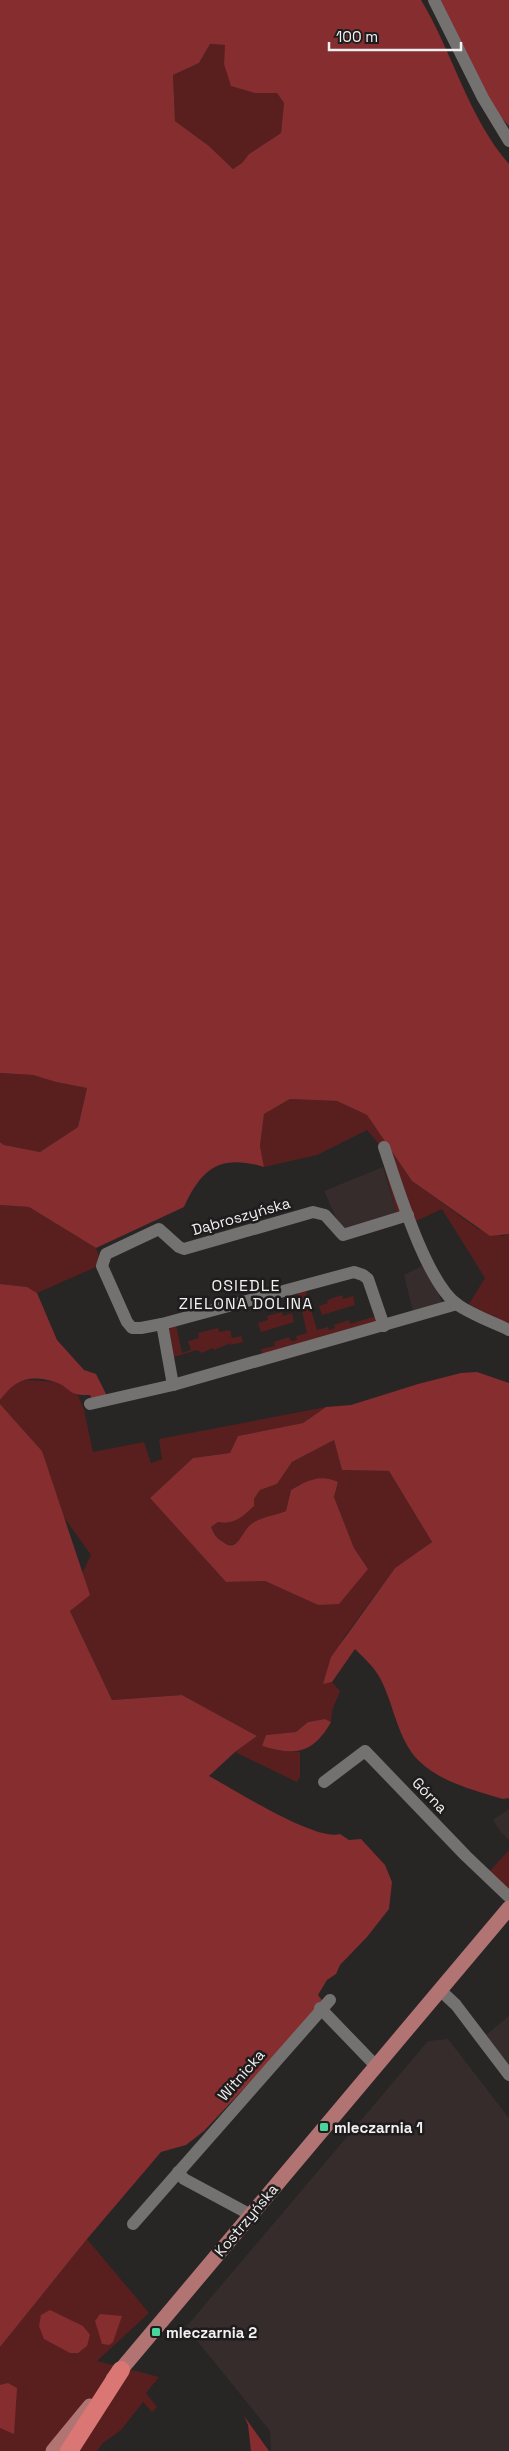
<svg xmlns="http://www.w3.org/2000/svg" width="509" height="2451" font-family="'Space Grotesk',sans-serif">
  <rect width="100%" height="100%" fill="#282525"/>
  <!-- built -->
  <g fill="#362c2c">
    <path d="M 383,1167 L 397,1215 L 342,1231 L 324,1191 Z"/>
    <path d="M 424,1265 L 436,1283 L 443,1308 L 414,1315 L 404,1275 Z"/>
    <path d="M 509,1809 L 509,1840 L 500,1831 L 493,1820 Z"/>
    <path d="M 509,2016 L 509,2065 L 486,2035 Z"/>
    <path d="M 448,2039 L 509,2118 L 509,2451 L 271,2451 L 270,2431 L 186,2327 L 428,2041 Z"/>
  </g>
  <!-- green -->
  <g fill="#591f1f">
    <path d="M 210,44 L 226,45 L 224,64 L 255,93 L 277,93 L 284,103 L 281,133 L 249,154 L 242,163 L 233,169 L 209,146 L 175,121 L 173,75 L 199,63 Z"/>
    <path d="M 0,1073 L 33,1075 L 56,1082 L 87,1088 L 78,1127 L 40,1152 L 4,1145 L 0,1142 Z"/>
    <path d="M 290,1099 L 337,1101 L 367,1115 L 412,1181 L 478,1229 L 502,1236 L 509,1234 L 509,1326 L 469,1304 L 485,1278 L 442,1209 L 416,1221 L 397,1215 L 378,1143 L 367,1130 L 317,1155 L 264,1167 L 260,1146 L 264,1114 Z"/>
    <path d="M 0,1205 L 29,1207 L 96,1248 L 99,1256 L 96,1267 L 37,1293 L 27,1287 L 0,1284 Z"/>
    <path d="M 305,1288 L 317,1330 L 328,1327 L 329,1330 L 335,1328 L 334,1325 L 349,1320 L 350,1324 L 376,1316 L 378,1322 L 263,1355 L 261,1349 L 275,1346 L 274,1342 L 289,1337 L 291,1341 L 297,1340 L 296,1336 L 307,1333 L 297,1290 Z"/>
    <path d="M 342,1295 L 343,1299 L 353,1296 L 355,1305 L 322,1315 L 319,1306 L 328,1303 L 327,1300 Z"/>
    <path d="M 282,1312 L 283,1316 L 292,1313 L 294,1322 L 261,1332 L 258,1323 L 268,1320 L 267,1316 Z"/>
    <path d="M 176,1325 L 182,1353 L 191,1350 L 188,1341 L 199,1338 L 198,1333 L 218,1328 L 219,1332 L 230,1330 L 232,1338 L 241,1336 L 243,1342 L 231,1345 L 231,1343 L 214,1350 L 213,1348 L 202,1353 L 197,1350 L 174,1357 L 168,1330 Z"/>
    <path d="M 27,1380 L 57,1382 L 78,1395 L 84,1410 L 93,1452 L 144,1442 L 151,1463 L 162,1459 L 159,1439 L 326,1407 L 303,1423 L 238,1436 L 230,1453 L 193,1458 L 150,1498 L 226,1582 L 265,1581 L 318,1605 L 368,1569 L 354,1548 L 334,1497 L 338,1482 L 300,1484 L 291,1490 L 286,1511 C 275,1516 258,1517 249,1526 C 245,1530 243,1536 240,1540 C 228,1552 216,1539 211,1527 L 218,1522 C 235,1525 242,1517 254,1506 L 254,1499 L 260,1490 L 277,1484 L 292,1462 L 334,1440 L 342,1470 L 389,1471 L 432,1542 L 395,1568 L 344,1637 L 323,1683 L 332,1682 L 340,1691 L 332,1711 L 331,1722 L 325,1719 L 308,1722 L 296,1732 L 266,1735 L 262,1746 L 276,1750 L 300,1752 L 300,1777 L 297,1782 L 235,1752 L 257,1736 L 182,1695 L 112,1700 L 67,1604 L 91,1555 L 54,1503 L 42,1451 L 0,1404 C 0,1391 16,1382 27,1380 Z"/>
    <path d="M 509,1850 L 509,1891 L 489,1872 Z"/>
    <path d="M 87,2239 L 149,2313 L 97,2361 L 159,2377 L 146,2393 L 157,2407 L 152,2412 L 143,2402 L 121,2430 L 103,2443 L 97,2451 L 0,2451 L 0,2347 Z"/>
  </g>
  <!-- forest -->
  <g fill="#852d2f" fill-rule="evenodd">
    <path d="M 0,0 L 421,0 C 453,53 468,117 509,164 L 509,1234 L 490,1236 L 412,1181 L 367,1115 L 337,1101 L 290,1099 L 264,1114 L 260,1146 L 264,1167 C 221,1154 202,1167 184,1207 L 96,1248 L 29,1207 L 0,1205 L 0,1142 L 4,1145 L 40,1152 L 78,1127 L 87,1088 L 56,1082 L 33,1075 L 0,1073 ZM 210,44 L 225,45 L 224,64 L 231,86 L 255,93 L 277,93 L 284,103 L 281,133 L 249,154 L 242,163 L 233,169 L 209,146 L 175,121 L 173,75 L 199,63 Z"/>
    <path d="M 438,0 L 509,0 L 509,126 L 497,113 Z"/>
    <path d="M 0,1284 L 27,1287 L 37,1293 L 57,1340 L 84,1370 L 96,1374 L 108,1398 L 93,1401 L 90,1395 C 66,1396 71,1387 55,1382 C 29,1374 15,1380 0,1400 Z"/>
    <path d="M 477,1372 L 509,1383 L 509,1798 L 503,1799 C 476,1791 440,1782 419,1761 C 397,1739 394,1704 380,1678 C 374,1667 364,1658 355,1649 L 332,1682 L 323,1684 L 331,1657 L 395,1568 L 432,1542 L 389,1471 L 342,1470 L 334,1440 L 292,1462 L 277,1484 L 260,1490 L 254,1499 L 254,1506 C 242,1517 235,1525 218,1522 L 211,1527 C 214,1534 216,1538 223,1542 C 237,1553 241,1534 249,1526 C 258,1517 274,1516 286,1511 L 291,1490 C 308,1480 320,1474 338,1482 L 334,1497 L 354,1548 L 368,1569 L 339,1604 L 318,1605 L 265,1581 L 226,1582 L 150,1498 L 193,1458 L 230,1453 L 238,1436 L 303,1423 L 326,1407 L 351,1405 L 418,1384 L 461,1373 Z"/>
    <path d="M 0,1404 L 42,1451 L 90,1595 L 70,1611 L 112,1700 L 182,1695 L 257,1736 L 235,1752 L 209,1776 C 235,1790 315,1841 340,1834 L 349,1840 L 361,1839 L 385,1865 L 392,1882 L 389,1909 L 367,1937 L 340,1965 L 336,1974 L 327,1980 L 318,1995 L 324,2003 L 204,2131 L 186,2145 L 161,2152 L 87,2239 L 0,2347 Z"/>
    <path d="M 325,1719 L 331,1722 C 313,1754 295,1756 262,1746 L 266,1735 L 296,1732 L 308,1722 Z"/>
    <path d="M 50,2310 L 83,2326 L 90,2335 L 87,2346 L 78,2353 L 70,2353 L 44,2339 L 39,2326 L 41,2315 Z"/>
    <path d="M 100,2314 L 122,2316 L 113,2342 L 109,2345 L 102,2344 L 95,2321 Z"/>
    <path d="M 8,2383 L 17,2388 L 14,2434 L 0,2428 L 0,2385 Z"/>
    <path d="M 244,2416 L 269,2451 L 251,2451 L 248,2425 Z"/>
  </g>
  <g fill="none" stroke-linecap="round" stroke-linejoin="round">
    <!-- minor -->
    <g stroke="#747171" stroke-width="12">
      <path d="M 434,0 L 483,98 L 509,141"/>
      <path d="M 384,1147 C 397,1185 426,1283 458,1305 C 473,1315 492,1322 509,1330"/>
      <path d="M 162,1324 L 173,1385"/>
      <path d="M 384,1326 L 368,1279 L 363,1275 L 354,1272 L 162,1324 L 141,1328 L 132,1328 L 127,1322 L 102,1266 L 106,1254 L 159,1229 L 179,1247 L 184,1249 L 313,1212 L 325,1215 L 343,1235 L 408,1215"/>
      <path d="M 90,1404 L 173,1385 L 457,1304"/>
      <path d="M 324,1782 L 365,1751 L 466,1856 L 509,1897"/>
      <path d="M 440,1990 L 456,2005 L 509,2075"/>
      <path d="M 320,2008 L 376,2066"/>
      <path d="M 178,2172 L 184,2179 L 251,2215"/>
      <path d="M 133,2224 L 330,2000"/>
    </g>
    <!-- major -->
    <g stroke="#b17472" stroke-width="15">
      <path d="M 113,2379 L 509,1908"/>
      <path d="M 53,2451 L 90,2406"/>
    </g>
    <!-- highway -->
    <path stroke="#da7673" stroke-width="18" d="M 69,2451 L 121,2370"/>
  </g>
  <!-- markers -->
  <g fill="#49d49c" stroke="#1e1c1c" stroke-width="2">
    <rect x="319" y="2122" width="10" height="10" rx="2.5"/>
    <rect x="151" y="2327" width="10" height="10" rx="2.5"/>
  </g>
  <g text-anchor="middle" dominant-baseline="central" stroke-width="5" stroke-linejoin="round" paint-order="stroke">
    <!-- street labels -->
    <g font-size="15" fill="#f2f0f0" stroke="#1e1c1c">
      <text transform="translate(241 1216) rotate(-16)">Dąbroszyńska</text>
      <text transform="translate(430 1795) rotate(46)">Górna</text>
      <text transform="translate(241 2075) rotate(-49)">Witnicka</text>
      <text transform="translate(246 2220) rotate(-50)">Kostrzyńska</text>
    </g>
    <!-- poi labels -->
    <g font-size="15" font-weight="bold" fill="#f2f0f0" stroke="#1e1c1c" text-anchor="start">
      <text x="334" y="2127">mleczarnia 1</text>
      <text x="166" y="2332">mleczarnia 2</text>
    </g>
    <!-- neighbourhood labels -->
    <g font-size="16" letter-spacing="1" fill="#f2f0f0" stroke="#1e1c1c">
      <text x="246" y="1285">OSIEDLE<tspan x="246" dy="18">ZIELONA DOLINA</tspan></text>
    </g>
  </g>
  <!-- scale -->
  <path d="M329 42v8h132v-8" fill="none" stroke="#f2f0f0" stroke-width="2.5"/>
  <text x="336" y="42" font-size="15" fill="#f2f0f0" stroke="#1e1c1c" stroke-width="4" paint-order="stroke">100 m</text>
</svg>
